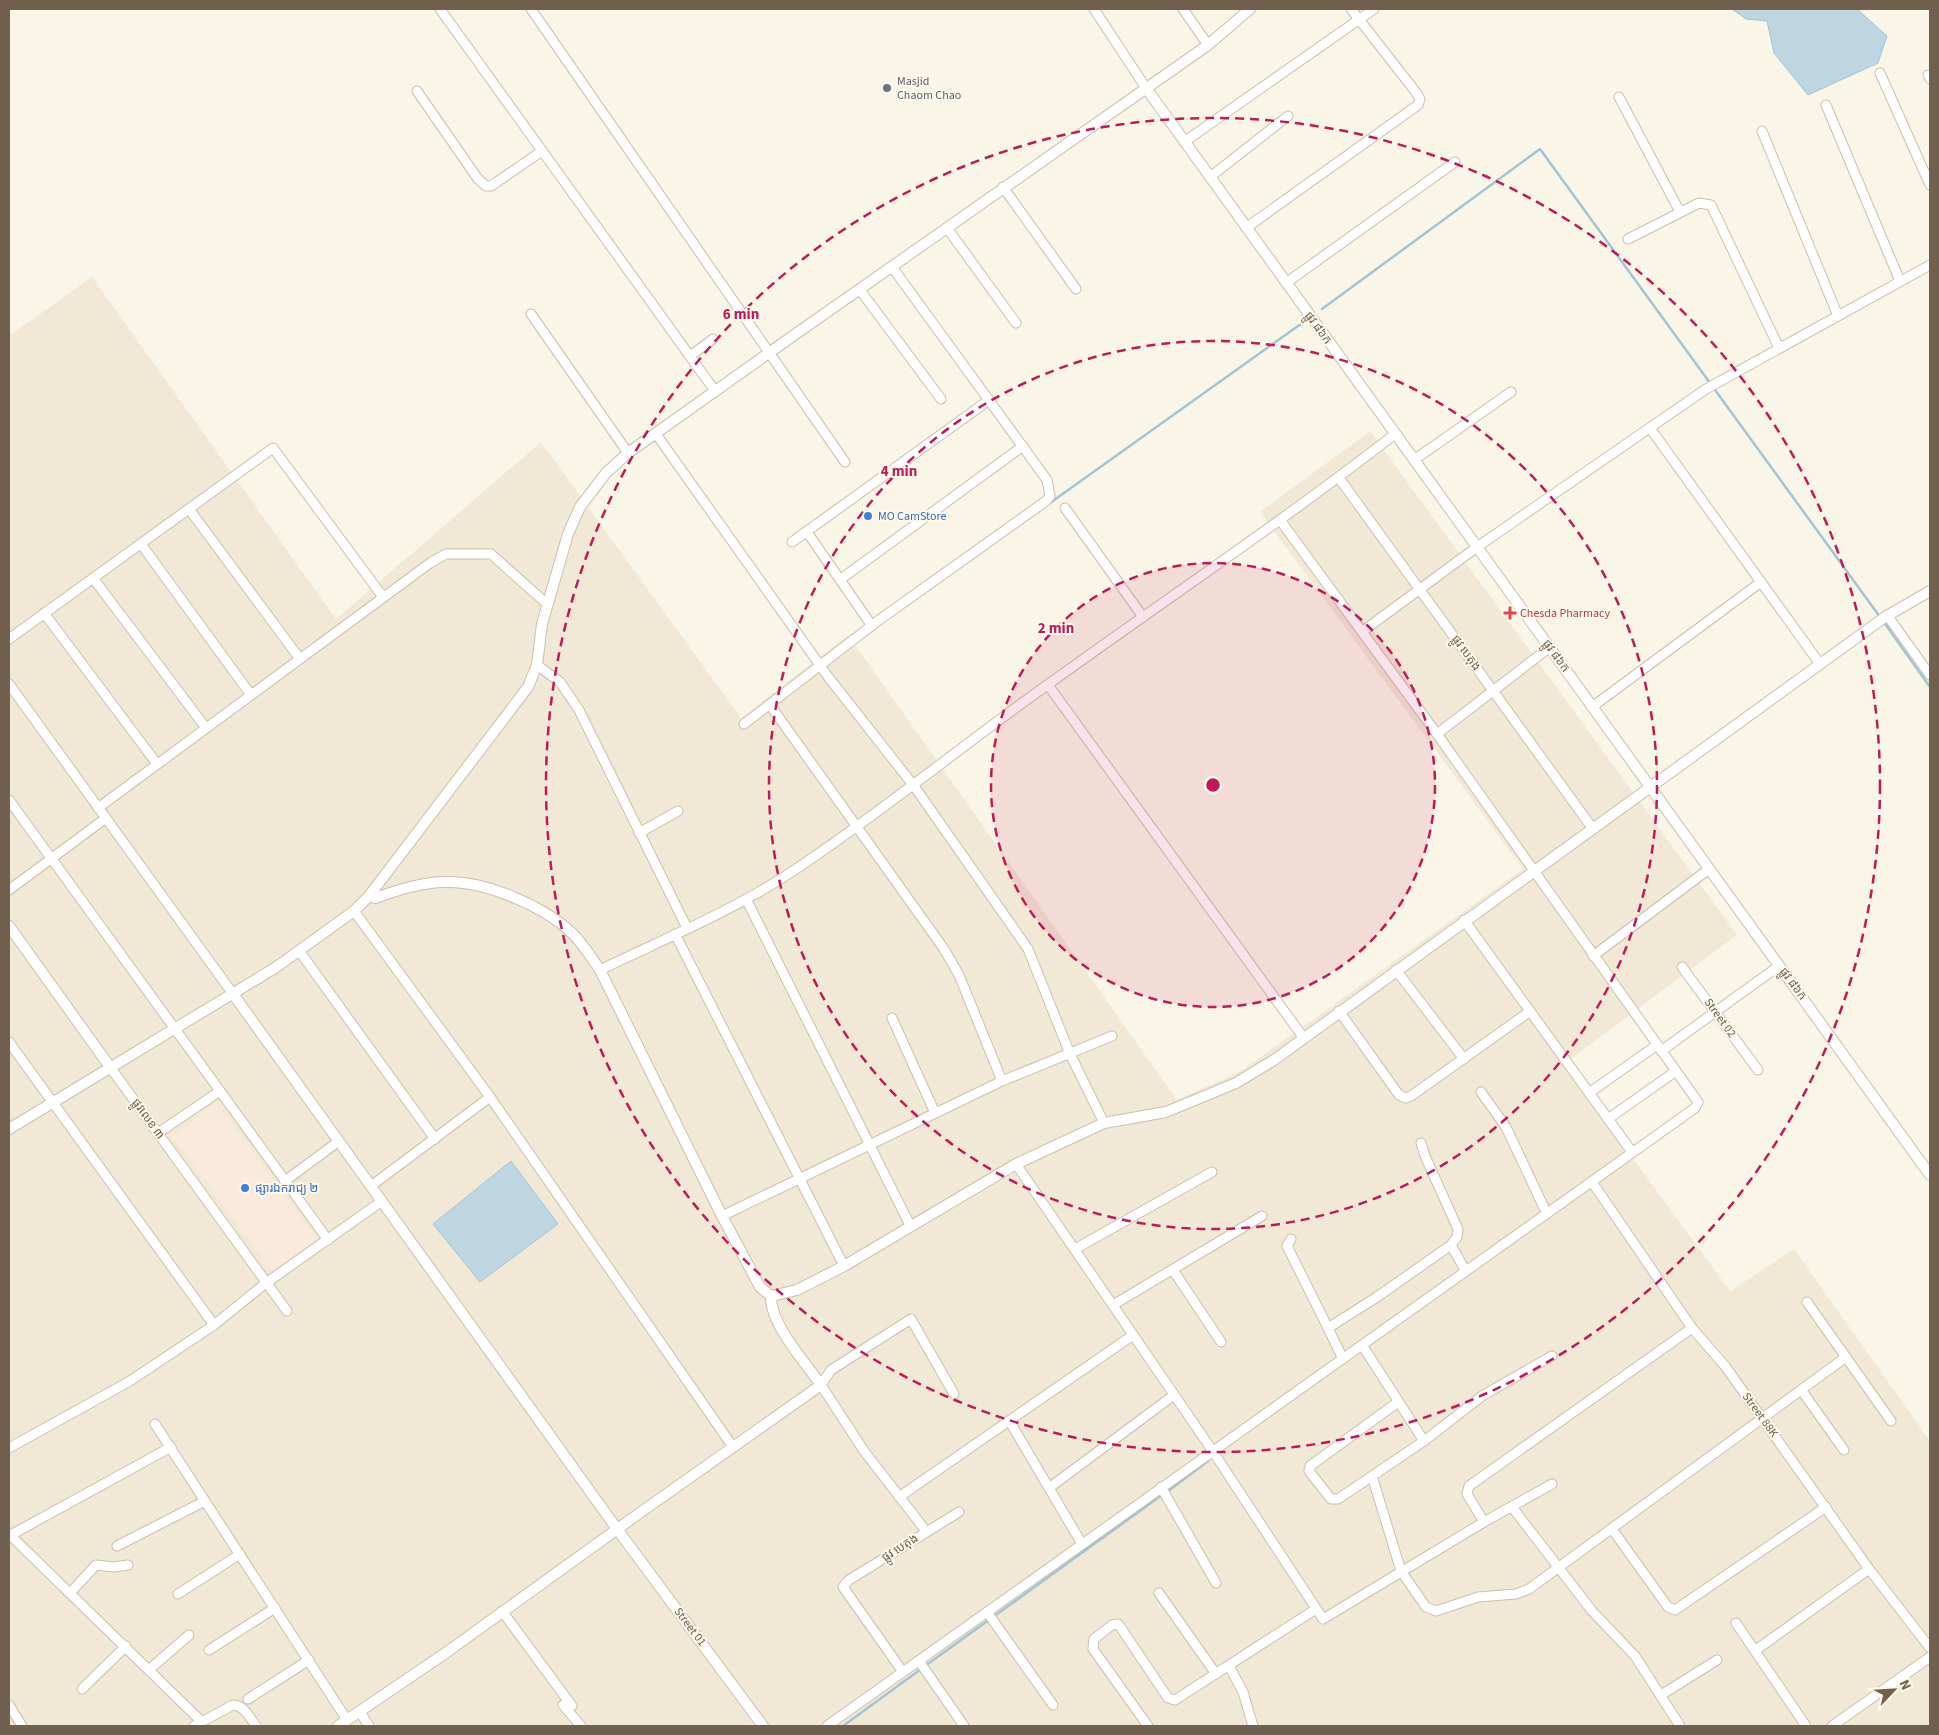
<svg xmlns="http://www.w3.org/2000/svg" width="1939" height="1735" font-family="'Source Sans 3','Noto Sans Khmer',sans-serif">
  <rect width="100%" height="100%" fill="#faf6e7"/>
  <!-- residential -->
  <path fill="#f1e9d6" d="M 92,277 L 336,619 L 541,442 L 741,718 L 848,635 L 1177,1100 L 1241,1071 L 1523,869 L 1260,512 L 1370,431 L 1737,935 L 1564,1064 L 1730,1291 L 1794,1249 L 1930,1441 L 1930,1726 L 9,1726 L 9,336 Z"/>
  <!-- commercial -->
  <path fill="#f9eadb" d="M 217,1103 L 317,1239 L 272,1272 L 172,1136 Z"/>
  <!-- water -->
  <g fill="#bdd6e2" stroke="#a4c3d3">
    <path d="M 1732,9 L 1857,9 L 1887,36 L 1878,63 L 1808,95 L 1774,53 L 1767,21 L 1746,19 Z"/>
    <path d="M 511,1161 L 558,1224 L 480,1282 L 433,1224 Z"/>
  </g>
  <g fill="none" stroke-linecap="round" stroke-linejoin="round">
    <!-- stream -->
    <g stroke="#a4c3d3" stroke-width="2.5">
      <path d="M 1322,309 L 1540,149 L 1880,617"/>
      <path d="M 1050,503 L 1305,321"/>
      <path d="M 1883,621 L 1930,687"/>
      <path d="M 1167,1492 L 1208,1461"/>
      <path d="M 925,1666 L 1162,1495"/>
      <path d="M 843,1726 L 921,1669"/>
    </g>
    <defs>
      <g id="minor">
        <path d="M 440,9 L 715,391"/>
        <path d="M 531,9 L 845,462"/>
        <path d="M 1094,9 L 1146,88"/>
        <path d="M 1183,9 L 1208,45"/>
        <path d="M 1880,73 L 1930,185"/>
        <path d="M 1928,75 L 1930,79"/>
        <path d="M 417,91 L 478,179 L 486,186 L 491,186 L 542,151"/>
        <path d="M 1619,97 L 1680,212"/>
        <path d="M 1826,105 L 1900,281"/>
        <path d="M 1762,131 L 1838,316"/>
        <path d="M 1184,142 L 1374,9"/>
        <path d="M 1210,177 L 1288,116"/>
        <path d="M 1003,187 L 1076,289"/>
        <path d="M 947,228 L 1016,323"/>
        <path d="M 1246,228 L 1418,105 L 1420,99 L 1415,91 L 1351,9"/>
        <path d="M 1628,239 L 1699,203 L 1711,205 L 1779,348"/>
        <path d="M 1286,283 L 1455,162"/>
        <path d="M 860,290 L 941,399"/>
        <path d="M 531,314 L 628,453"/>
        <path d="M 690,356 L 713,339"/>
        <path d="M 1650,428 L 1820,664"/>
        <path d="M 656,434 L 829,678 L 914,786 L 1028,949 L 1070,1054 L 1104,1123"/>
        <path d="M 1414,460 L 1511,392"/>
        <path d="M 1339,478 L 1593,829"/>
        <path d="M 1065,508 L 1143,617"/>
        <path d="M 189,509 L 300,659"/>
        <path d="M 807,532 L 872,626"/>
        <path d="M 792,542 L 989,400"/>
        <path d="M 141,544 L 251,695"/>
        <path d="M 93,578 L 206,728"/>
        <path d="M 841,579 L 1023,446"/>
        <path d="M 44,613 L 157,764"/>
        <path d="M 1887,615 L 1930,675"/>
        <path d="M 1363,631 L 1477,547 L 1706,389 L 1930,265"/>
        <path d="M 9,639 L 273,448 L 383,597"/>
        <path d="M 537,665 L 560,682 L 579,710 L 687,928"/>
        <path d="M 9,684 L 233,994"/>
        <path d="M 1048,685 L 1303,1037"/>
        <path d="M 770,705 L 944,949 L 959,975 L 1002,1081"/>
        <path d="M 1592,707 L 1761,582"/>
        <path d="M 744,724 L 879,620 L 1046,501 L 1050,496 L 1047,480 L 892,267"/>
        <path d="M 1437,734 L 1550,647"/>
        <path d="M 9,800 L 328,1240"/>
        <path d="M 98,808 L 430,563 L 446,554 L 491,554 L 547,604"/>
        <path d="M 639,833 L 678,811"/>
        <path d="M 9,890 L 106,818"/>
        <path d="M 746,899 L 910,1225"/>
        <path d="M 354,911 L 490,1097 L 733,1447"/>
        <path d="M 1464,920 L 1632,1152"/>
        <path d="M 675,934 L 844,1266"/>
        <path d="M 300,952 L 435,1139"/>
        <path d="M 1593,956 L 1709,869"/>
        <path d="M 1682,967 L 1758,1070"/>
        <path d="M 600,970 C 664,939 733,911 793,871 C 882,812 964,744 1050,683 C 1165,600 1283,521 1395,434"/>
        <path d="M 1396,970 L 1464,1059"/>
        <path d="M 1339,1011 L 1399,1095 L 1406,1098 L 1411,1096 L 1529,1012"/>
        <path d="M 892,1018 L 935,1113"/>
        <path d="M 9,1042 L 214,1325"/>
        <path d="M 1661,1051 L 1779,966"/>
        <path d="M 110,1067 L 287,1311"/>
        <path d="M 1481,1092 L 1506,1127 L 1547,1214"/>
        <path d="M 1589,1093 L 1657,1045"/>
        <path d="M 1608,1119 L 1676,1071"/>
        <path d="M 158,1133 L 220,1091"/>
        <path d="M 1421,1143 L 1425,1156 L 1458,1229 L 1457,1237 L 1451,1245 L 1465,1270"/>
        <path d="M 1016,1164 L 1212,1450 L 1323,1619 L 1484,1522 L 1552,1484"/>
        <path d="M 285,1181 L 339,1141"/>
        <path d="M 1592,1182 L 1692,1328 L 1725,1366 L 1869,1569 L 1930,1648"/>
        <path d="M 371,1186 L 490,1097"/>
        <path d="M 722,1216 L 1002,1081 L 1112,1036"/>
        <path d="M 1291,1239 L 1287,1246 L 1328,1328"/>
        <path d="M 1075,1249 L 1212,1172"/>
        <path d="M 1173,1270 L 1221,1342"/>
        <path d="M 1807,1302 L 1891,1421"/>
        <path d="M 1113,1305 L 1262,1216"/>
        <path d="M 1362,1345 L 1424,1441"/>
        <path d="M 1343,1359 L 1328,1328 L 1377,1297 L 1451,1245"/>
        <path d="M 1802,1391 L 1844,1450"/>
        <path d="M 1398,1402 L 1310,1466 L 1309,1471 L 1331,1499 L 1338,1499 L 1424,1441 L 1482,1396 L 1552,1356"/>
        <path d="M 1010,1422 L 1082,1544"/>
        <path d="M 155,1424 L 347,1720"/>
        <path d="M 9,1448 L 130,1381 L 214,1325 L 266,1283 L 382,1201"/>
        <path d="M 1372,1476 L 1401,1571 L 1426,1607 L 1436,1611 L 1478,1597 L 1516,1594 L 1529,1589 L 1846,1357"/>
        <path d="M 1161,1487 L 1216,1583"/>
        <path d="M 1049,1488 L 1174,1395"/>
        <path d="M 899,1497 L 1133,1335"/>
        <path d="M 1512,1507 L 1592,1611 L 1635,1656 L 1680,1726"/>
        <path d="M 1484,1522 L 1467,1494 L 1469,1486 L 1692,1328"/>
        <path d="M 1612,1529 L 1668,1607 L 1675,1610 L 1826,1507"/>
        <path d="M 926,1531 L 864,1451 L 821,1385 L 831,1370 L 911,1319 L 954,1394"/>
        <path d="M 9,1534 L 201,1721"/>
        <path d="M 9,1536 L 171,1447"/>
        <path d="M 117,1546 L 205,1501"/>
        <path d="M 70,1593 L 96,1565 L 114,1567 L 128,1565"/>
        <path d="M 1159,1593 L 1216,1674"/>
        <path d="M 178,1594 L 240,1554"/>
        <path d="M 502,1611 L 572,1706"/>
        <path d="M 987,1612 L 1053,1705"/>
        <path d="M 1736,1623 L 1806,1726"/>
        <path d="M 209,1650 L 275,1608"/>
        <path d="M 1756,1650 L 1869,1569"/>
        <path d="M 919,1661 L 964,1726"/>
        <path d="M 1229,1666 L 1243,1692 L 1253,1726"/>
        <path d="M 150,1669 L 189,1635"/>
        <path d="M 903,1672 L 843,1587 L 849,1580 L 959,1512"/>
        <path d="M 82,1689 L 126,1646"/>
        <path d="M 1661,1695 L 1717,1660"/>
        <path d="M 248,1699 L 309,1660"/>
        <path d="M 9,1705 L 22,1726"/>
        <path d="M 563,1705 L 581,1726"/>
        <path d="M 360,1712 L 369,1726"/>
        <path d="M 194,1726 L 233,1705 C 244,1705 250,1718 256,1726"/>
        <path d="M 827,1726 L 1695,1108 L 1698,1102 L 1437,734 L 1280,520"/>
        <path d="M 1148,1726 L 1093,1649 L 1094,1639 L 1112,1625 L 1118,1624 L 1121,1628 L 1168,1698 L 1175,1700 L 1316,1609"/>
        <path d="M 1832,1726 L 1930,1657"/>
      </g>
      <g id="tertiary">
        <path d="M 1146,88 L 1930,1175"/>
        <path d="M 369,896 L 375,898 C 398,890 422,882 446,882 C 486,881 543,906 572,933 C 583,944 591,957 600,970 L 722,1216 L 760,1287 L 771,1296 L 797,1290 L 844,1266 L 1016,1164 L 1104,1123 L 1166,1112 L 1236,1083 L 1274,1060 L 1885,617 L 1930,591"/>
        <path d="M 9,926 L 110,1067"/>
        <path d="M 233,994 L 617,1529 L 763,1726"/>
        <path d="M 9,1129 L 275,968 L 354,911 L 369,896 L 528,687 L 537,665 L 542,624 L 568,534 L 580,507 L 606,473 L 628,453 L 770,352 L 1208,45 L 1250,9"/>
        <path d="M 338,1726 L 447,1652 L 634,1517 L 821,1385 C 805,1362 770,1324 771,1296"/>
      </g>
    </defs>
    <!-- minor casing -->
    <use href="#minor" stroke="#cbbfae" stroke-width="11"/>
    <!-- tertiary casing -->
    <use href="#tertiary" stroke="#cbbfae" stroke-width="12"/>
    <!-- minor -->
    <use href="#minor" stroke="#fff" stroke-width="9"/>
    <!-- tertiary -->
    <use href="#tertiary" stroke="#fff" stroke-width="10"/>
  </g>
  <!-- distance rings -->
  <circle cx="1213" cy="785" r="222" fill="#c2185b" fill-opacity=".12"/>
  <g fill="none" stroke="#c2185b" stroke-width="2.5" stroke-dasharray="9 6">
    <circle cx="1213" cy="785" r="222"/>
    <circle cx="1213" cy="785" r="444"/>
    <circle cx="1213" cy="785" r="667"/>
  </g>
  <!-- markers -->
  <circle fill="#6b7280" stroke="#fdfaed" stroke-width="2" cx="887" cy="88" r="5"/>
  <g fill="#3f7fe0" stroke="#fdfaed" stroke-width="2">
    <circle cx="868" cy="516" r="5"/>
    <circle cx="245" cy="1188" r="5"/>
  </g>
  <path fill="#e0444e" stroke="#fdfaed" stroke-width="2" d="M1507.5 605.5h5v5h5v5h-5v5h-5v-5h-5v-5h5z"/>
  <g text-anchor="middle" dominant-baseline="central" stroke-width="4" stroke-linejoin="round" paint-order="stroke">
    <!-- worship labels -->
    <g font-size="12" fill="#5b616d" stroke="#fdfaed" text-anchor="start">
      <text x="897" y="81">Masjid<tspan x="897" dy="14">Chaom Chao</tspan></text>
    </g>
    <!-- street labels -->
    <g font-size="12" fill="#71604e" stroke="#fdfaed">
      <text transform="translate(1318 328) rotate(54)">ផ្លូវ ៨៦ក</text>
      <text transform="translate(1466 653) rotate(54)">ផ្លូវ បេតុង</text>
      <text transform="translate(1556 656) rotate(54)">ផ្លូវ ៨៦ក</text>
      <text transform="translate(1793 984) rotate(54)">ផ្លូវ ៨៦ក</text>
      <text transform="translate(1720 1018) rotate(54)">Street 02</text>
      <text transform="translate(148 1119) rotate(54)">ផ្លូវលេខ ៣</text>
      <text transform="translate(1760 1415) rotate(54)">Street 88K</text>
      <text transform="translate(900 1548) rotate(-33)">ផ្លូវ បេតុង</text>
      <text transform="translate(690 1627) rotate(53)">Street 01</text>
    </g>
    <!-- shop labels -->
    <g font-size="12" fill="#366cbe" stroke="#fdfaed" text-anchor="start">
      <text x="878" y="516">MO CamStore</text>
      <text x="255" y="1188">ផ្សារឯករាជ្យ ២</text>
    </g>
    <!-- health labels -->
    <g font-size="12" fill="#be3a42" stroke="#fdfaed" text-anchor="start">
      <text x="1520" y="613">Chesda Pharmacy</text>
    </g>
  </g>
  <circle cx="1213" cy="785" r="8" fill="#c2185b" stroke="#fdfaed" stroke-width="2.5"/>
  <g font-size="15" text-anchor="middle" font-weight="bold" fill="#c2185b" stroke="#fdfaed" stroke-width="4" stroke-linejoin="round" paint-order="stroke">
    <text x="741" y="319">6 min</text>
    <text x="899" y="476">4 min</text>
    <text x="1056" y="633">2 min</text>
  </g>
  <!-- border -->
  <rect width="1939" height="1735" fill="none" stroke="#71604e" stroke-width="20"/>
  <!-- north arrow -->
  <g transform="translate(1894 1690) rotate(65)" stroke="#fdfaed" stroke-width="4" paint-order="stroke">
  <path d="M0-4L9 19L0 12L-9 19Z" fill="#71604e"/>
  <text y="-8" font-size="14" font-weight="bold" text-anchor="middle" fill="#71604e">N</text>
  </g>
</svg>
